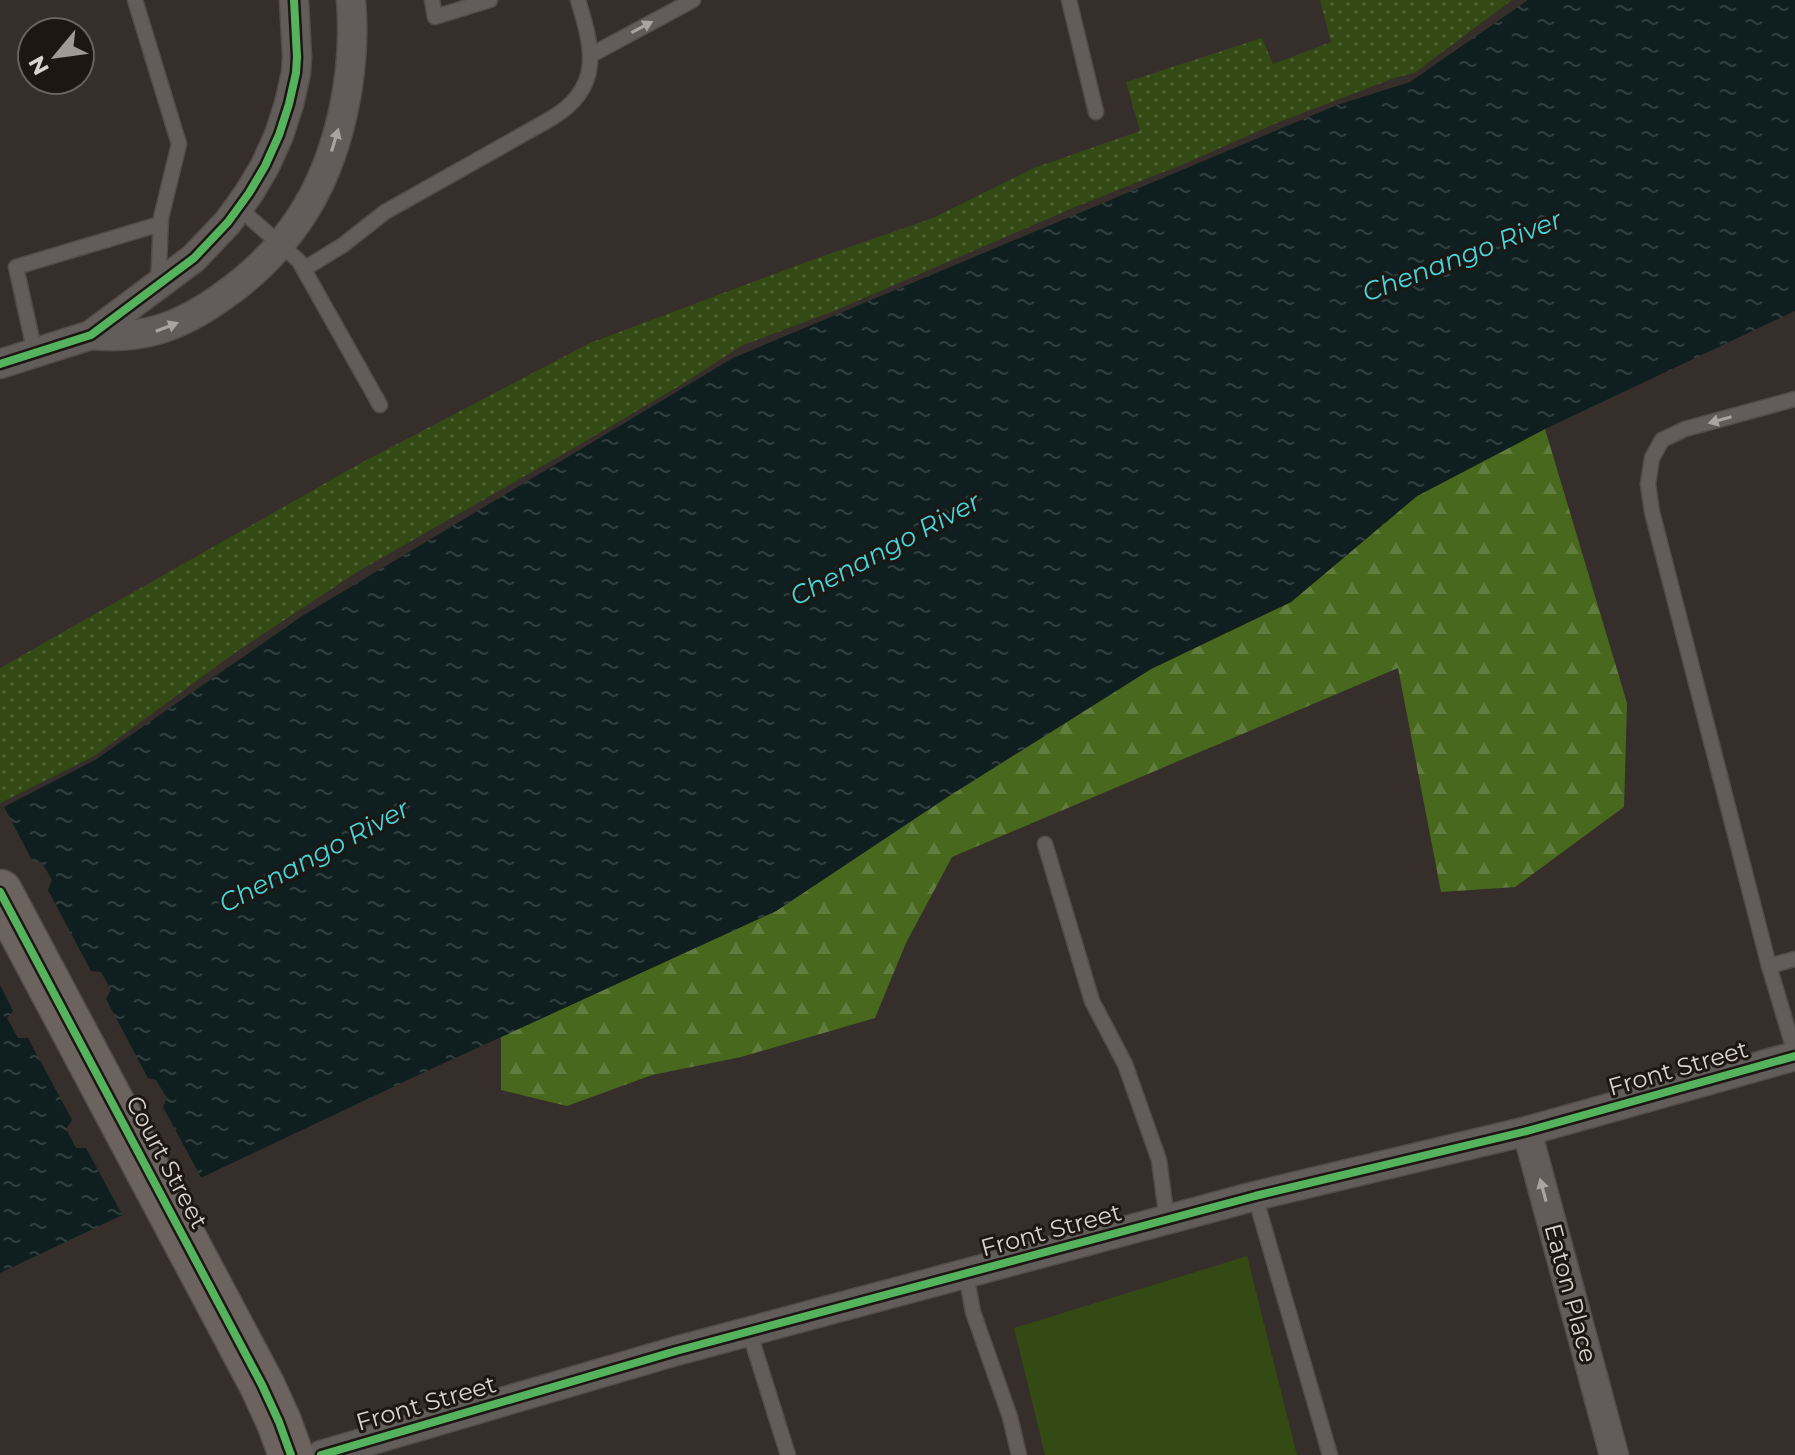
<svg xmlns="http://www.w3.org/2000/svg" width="1795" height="1455" font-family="Montserrat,sans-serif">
  <defs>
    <pattern id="forest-firs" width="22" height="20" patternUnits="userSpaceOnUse" patternTransform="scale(2)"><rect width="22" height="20" fill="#47681d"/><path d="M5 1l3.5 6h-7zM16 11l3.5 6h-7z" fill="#617d3d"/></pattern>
    <pattern id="park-dots" width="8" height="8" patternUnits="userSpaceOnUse" patternTransform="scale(2)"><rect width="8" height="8" fill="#334a14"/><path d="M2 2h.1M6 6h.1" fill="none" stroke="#506335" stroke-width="1.8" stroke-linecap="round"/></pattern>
    <pattern id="water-ripples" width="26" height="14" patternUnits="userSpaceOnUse" patternTransform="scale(2)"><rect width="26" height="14" fill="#0f1f1f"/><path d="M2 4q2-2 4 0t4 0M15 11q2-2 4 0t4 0" fill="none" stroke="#313f3e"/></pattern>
  </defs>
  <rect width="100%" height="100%" fill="#362e2b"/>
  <!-- forest -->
  <path fill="url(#forest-firs)" d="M 1545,429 L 1627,703 L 1624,807 L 1515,887 L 1441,892 L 1398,668 L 952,857 L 906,943 L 875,1018 L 741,1057 L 652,1075 L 567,1106 L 501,1090 L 501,1037 L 776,911 L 949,796 L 1151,669 L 1291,602 L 1417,496 Z"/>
  <!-- park -->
  <path fill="url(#park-dots)" d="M 1320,0 L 1512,0 L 1414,73 L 1394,78 L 1274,124 L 1186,163 L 1075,207 L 834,311 L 741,346 L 684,383 L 579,445 L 357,572 L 236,652 L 94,756 L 0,803 L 0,668 L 359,464 L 590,343 L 809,261 L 933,218 L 1034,168 L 1140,131 L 1126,82 L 1262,38 L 1273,64 L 1331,42 Z"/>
  <!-- pitch -->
  <path fill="#334a14" d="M 1247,1256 L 1297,1455 L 1045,1455 L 1014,1328 Z"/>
  <!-- water -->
  <path fill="url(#water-ripples)" d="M 1528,0 L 1795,0 L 1795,311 L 1545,429 L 1417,496 L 1291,602 L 1151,669 L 949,796 L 776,911 L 429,1070 L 0,1273 L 0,809 L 95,760 L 302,616 L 733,358 L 1337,105 L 1410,82 Z"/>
  <!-- pier -->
  <path fill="#362e2b" d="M 2,803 L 32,860 L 42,863 L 52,880 L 48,890 L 91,971 L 101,972 L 111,990 L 106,999 L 148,1078 L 156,1080 L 167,1098 L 163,1107 L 203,1181 L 124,1218 L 86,1148 L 76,1148 L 66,1129 L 72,1120 L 28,1038 L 18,1038 L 7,1018 L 13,1011 L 0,985 L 0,805 Z"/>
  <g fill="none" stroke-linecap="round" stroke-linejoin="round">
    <defs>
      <g id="lane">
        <path d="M 135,0 L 179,144 L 161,218 L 158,286"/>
        <path d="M 432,0 L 435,17 L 490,0"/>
        <path d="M 1069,0 L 1096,112"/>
        <path d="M 591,55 L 693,0"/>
        <path d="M 239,208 L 299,261 L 380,405"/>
        <path d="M 304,269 L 343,245 L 385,212 L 552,118 C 603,87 593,49 578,0"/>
        <path d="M 35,353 L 16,267 L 160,224"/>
        <path d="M 1795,399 L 1685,429 L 1662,440 L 1652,458 L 1648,484 L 1652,512 L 1769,966 L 1795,1053"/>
        <path d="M 1045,844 L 1092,1001 L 1125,1064 L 1159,1160 L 1167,1220"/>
        <path d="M 1769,966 L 1795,959"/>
        <path d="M 1255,1196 L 1330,1455"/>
        <path d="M 966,1274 L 973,1312 L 1010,1417 L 1019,1455"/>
        <path d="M 749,1331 L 788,1455"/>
      </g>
      <g id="street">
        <path d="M 91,335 C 143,340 180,327 223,296 C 253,275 280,248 300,218 C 340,158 357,72 351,0"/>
        <path d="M 0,364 L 91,335 L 194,258 L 228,222 L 249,193 L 265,166 L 279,135 L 289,104 L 296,73 L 297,57 L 294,0"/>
        <path d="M 1527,1131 L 1614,1455"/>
        <path d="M 321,1455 L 676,1351 L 1255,1196 L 1527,1131 L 1795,1056"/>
      </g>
      <path id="primary" d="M 0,892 L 262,1385 L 279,1422 L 291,1455"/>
    </defs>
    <!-- lane casing -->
    <use href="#lane" stroke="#524b49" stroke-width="17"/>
    <!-- street casing -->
    <use href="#street" stroke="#524b49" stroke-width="31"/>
    <!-- primary casing -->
    <use href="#primary" stroke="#524b49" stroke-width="47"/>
    <!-- lane -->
    <use href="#lane" stroke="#625d5a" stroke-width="14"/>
    <!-- street -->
    <use href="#street" stroke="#625d5a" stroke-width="28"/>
    <!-- primary -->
    <use href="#primary" stroke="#6c635f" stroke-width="44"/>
    <defs>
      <g id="cycleway">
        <path d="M 0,364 L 91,335 L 194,258 L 228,222 L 249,193 L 265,166 L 279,135 L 289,104 L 296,73 L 297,57 L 294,0"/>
        <path d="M 0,892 L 262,1385 L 279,1422 L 291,1455"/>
        <path d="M 321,1455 L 676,1351 L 1255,1196 L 1527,1131 L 1795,1056"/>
      </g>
    </defs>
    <!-- cycleway casing -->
    <use href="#cycleway" stroke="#1d1714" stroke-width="13"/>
    <!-- cycleway -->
    <use href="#cycleway" stroke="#56b35d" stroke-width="8"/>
  </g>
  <!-- one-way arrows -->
  <defs><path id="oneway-solid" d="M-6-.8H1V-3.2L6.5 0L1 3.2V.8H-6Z" transform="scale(2)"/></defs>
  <g fill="#aba3a0">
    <use href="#oneway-solid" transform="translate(642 27) rotate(-28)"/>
    <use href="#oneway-solid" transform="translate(335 140) rotate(-73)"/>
    <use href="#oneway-solid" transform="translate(167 327) rotate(-21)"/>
    <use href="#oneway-solid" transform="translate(1720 420) rotate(164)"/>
    <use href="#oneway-solid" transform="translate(1543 1190) rotate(-105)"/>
  </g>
  <g text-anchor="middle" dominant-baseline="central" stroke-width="6" stroke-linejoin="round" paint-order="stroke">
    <!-- street labels -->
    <g font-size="24" fill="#dbd2ce" stroke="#1d1714">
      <text transform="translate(1678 1068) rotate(-16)">Front Street</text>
      <text transform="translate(167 1162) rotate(62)">Court Street</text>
      <text transform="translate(1051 1230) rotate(-15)">Front Street</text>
      <text transform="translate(1571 1293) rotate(75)">Eaton Place</text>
      <text transform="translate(426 1403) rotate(-16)">Front Street</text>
    </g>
    <!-- water labels -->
    <g font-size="26" font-style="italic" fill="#43d7dc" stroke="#1d1714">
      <text transform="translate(1462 256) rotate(-21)">Chenango River</text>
      <text transform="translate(885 549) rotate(-28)">Chenango River</text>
      <text transform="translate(314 856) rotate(-28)">Chenango River</text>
    </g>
  </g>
  <!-- north arrow -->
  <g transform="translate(56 56) rotate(241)"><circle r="38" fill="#1d1714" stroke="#69625e" stroke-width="2"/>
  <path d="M0-6L14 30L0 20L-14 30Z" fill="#a19995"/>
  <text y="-12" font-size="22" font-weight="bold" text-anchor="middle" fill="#dbd2ce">N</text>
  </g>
</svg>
